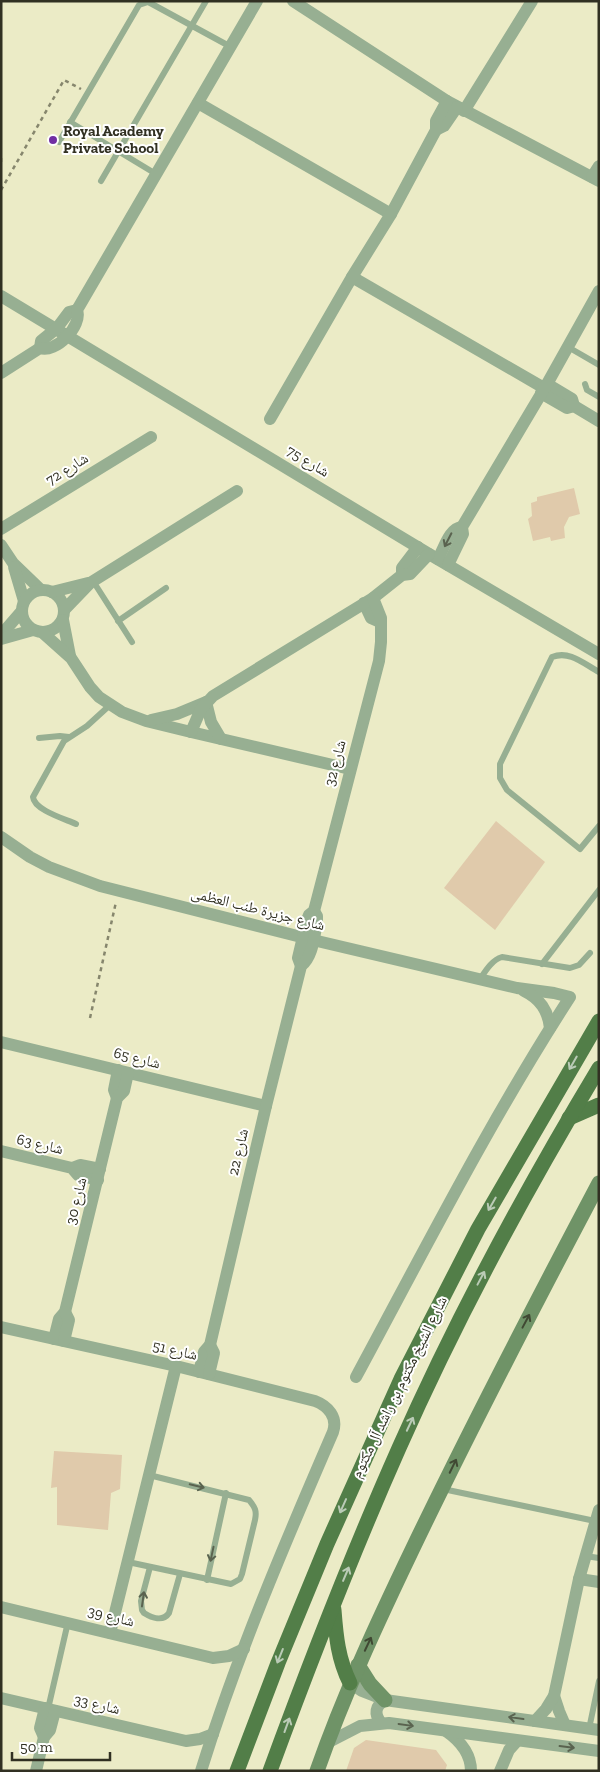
<svg xmlns="http://www.w3.org/2000/svg" width="600" height="1772" font-family="'Zilla Slab','Noto Naskh Arabic',serif">
  <rect width="100%" height="100%" fill="#ebebc6"/>
  <!-- building -->
  <g fill="#e0caab">
    <path d="M 574,488 L 580,514 L 569,517 L 564,527 L 565,538 L 551,541 L 550,537 L 533,541 L 528,519 L 532,516 L 531,503 L 537,501 L 537,497 Z"/>
    <path d="M 496,821 L 545,862 L 495,930 L 444,888 Z"/>
    <path d="M 54,1451 L 122,1455 L 120,1489 L 111,1493 L 108,1530 L 57,1525 L 57,1487 L 51,1488 Z"/>
    <path d="M 366,1740 L 436,1750 L 447,1765 L 445,1771 L 346,1771 L 354,1748 Z"/>
  </g>
  <g fill="none" stroke-linecap="round" stroke-linejoin="round">
    <!-- path -->
    <g stroke="#86866d" stroke-width="2.5" stroke-dasharray="4 4" stroke-linecap="butt">
      <path d="M 1,158 L 1,163"/>
      <path d="M 1,190 L 64,80 L 81,89"/>
      <path d="M 90,1018 L 116,902"/>
    </g>
    <!-- lane -->
    <g stroke="#97af92" stroke-width="6">
      <path d="M 70,122 L 156,174"/>
      <path d="M 59,142 L 139,5 L 148,2 L 152,4 L 231,47"/>
      <path d="M 101,181 L 206,1"/>
      <path d="M 568,347 L 599,365"/>
      <path d="M 585,384 L 587,390 L 599,397"/>
      <path d="M 93,581 L 132,642"/>
      <path d="M 118,621 L 166,588"/>
      <path d="M 599,672 C 584,664 570,650 552,657 L 500,764 L 500,778 L 507,790 L 580,849 L 599,826"/>
      <path d="M 39,738 L 60,736 L 69,737"/>
      <path d="M 76,824 C 65,819 34,810 33,797 L 64,741 L 87,726 L 110,705"/>
      <path d="M 542,964 L 599,890"/>
      <path d="M 480,979 C 486,970 492,960 502,957 L 570,968 L 579,965 L 590,953"/>
      <path d="M 443,1489 L 595,1521"/>
      <path d="M 585,1556 L 599,1558"/>
      <path d="M 128,1562 L 231,1584 L 240,1579 L 242,1574 L 255,1520 C 257,1511 255,1507 249,1500 L 149,1475"/>
      <path d="M 150,1567 L 141,1601 L 142,1610 L 144,1613 C 152,1618 163,1622 169,1613 L 180,1574"/>
      <path d="M 207,1580 L 226,1493"/>
      <path d="M 48,1709 L 68,1622"/>
      <path d="M 589,1729 L 599,1681"/>
    </g>
    <!-- street -->
    <g stroke="#97af92" stroke-width="12">
      <path d="M 293,1 L 447,101 L 599,181"/>
      <path d="M 198,103 L 391,214"/>
      <path d="M 464,111 L 532,1"/>
      <path d="M 436,130 L 444,126 L 457,107"/>
      <path d="M 592,177 L 599,166"/>
      <path d="M 352,277 L 544,388"/>
      <path d="M 1,296 L 429,554 L 599,654"/>
      <path d="M 40,348 L 41,341 L 57,328 L 69,312 L 77,310"/>
      <path d="M 1,373 L 40,348 C 55,354 83,326 77,310 L 257,1"/>
      <path d="M 547,384 L 572,399 L 574,406"/>
      <path d="M 541,393 L 567,408 L 574,406 L 599,421"/>
      <path d="M 270,419 L 352,277 L 391,214 L 436,130 L 436,121 L 447,101"/>
      <path d="M 1,529 L 151,437"/>
      <path d="M 1,545 L 13,563 L 41,590"/>
      <path d="M 438,559 C 444,549 449,528 462,527"/>
      <path d="M 448,565 L 463,534 L 462,527 L 547,384 L 599,291"/>
      <path d="M 14,567 L 24,601"/>
      <path d="M 402,575 L 402,568 L 418,547"/>
      <circle cx="43" cy="611" r="21"/>
      <path d="M 52,592 L 88,583"/>
      <path d="M 364,603 L 371,618 L 380,622"/>
      <path d="M 64,610 L 90,583 L 237,491"/>
      <path d="M 63,620 L 70,656"/>
      <path d="M 43,633 L 71,658 L 90,687 L 99,697 L 122,712 L 146,721 L 191,732 L 350,769"/>
      <path d="M 1,635 L 21,612"/>
      <path d="M 1,639 L 33,630"/>
      <path d="M 206,702 L 211,722 L 221,739"/>
      <path d="M 151,720 L 177,714 L 206,702"/>
      <path d="M 191,732 L 201,709 L 213,696 L 373,598 L 402,575 L 410,574 L 429,554"/>
      <path d="M 1,837 L 30,857 L 49,867 L 100,886 L 313,940 L 517,988 L 554,993 L 570,997 C 491,1119 425,1249 356,1377"/>
      <path d="M 301,966 L 298,958 L 307,920 L 309,915 L 314,911 L 379,661 L 381,642 L 381,618 L 373,598"/>
      <path d="M 524,991 C 540,999 548,1010 550,1028"/>
      <path d="M 1,1042 L 266,1106"/>
      <path d="M 117,1098 L 114,1090 L 118,1070"/>
      <path d="M 1,1151 L 72,1168 L 78,1175 L 98,1180"/>
      <path d="M 72,1168 L 80,1165 L 100,1169"/>
      <path d="M 1,1327 L 176,1366 L 315,1401 C 328,1406 338,1417 333,1432 C 285,1543 237,1655 201,1771"/>
      <path d="M 54,1339 L 59,1319 L 65,1312 L 117,1098 L 124,1091 L 128,1073"/>
      <path d="M 64,1341 L 69,1320 L 65,1312"/>
      <path d="M 199,1372 L 204,1352 L 210,1345 L 266,1106 L 301,966 C 313,957 314,936 317,922 L 317,916 L 314,911"/>
      <path d="M 209,1374 L 214,1353 L 210,1345"/>
      <path d="M 579,1579 L 599,1582"/>
      <path d="M 1,1607 L 213,1658 L 229,1656 L 244,1649"/>
      <path d="M 110,1633 L 176,1366"/>
      <path d="M 350,1683 L 362,1691 L 385,1700 L 599,1730"/>
      <path d="M 554,1696 L 559,1711 L 565,1725"/>
      <path d="M 1,1698 L 186,1741 L 200,1739 L 213,1734"/>
      <path d="M 535,1721 L 546,1709 L 554,1696 L 579,1579 L 599,1510"/>
      <path d="M 381,1723 C 374,1714 375,1706 385,1700"/>
      <path d="M 446,1731 C 459,1740 471,1753 471,1771"/>
      <path d="M 44,1737 L 40,1728 L 45,1708"/>
      <path d="M 327,1743 L 360,1726 L 389,1723 L 599,1751"/>
      <path d="M 36,1771 L 44,1737 L 50,1730 L 55,1711"/>
      <path d="M 500,1771 L 509,1750 L 517,1741"/>
    </g>
    <!-- secondary -->
    <g stroke="#6f9367" stroke-width="15">
      <path d="M 358,1665 L 370,1684 L 385,1700"/>
      <path d="M 317,1771 C 344,1694 378,1621 413,1548 C 472,1425 535,1304 599,1183"/>
    </g>
    <!-- primary -->
    <g stroke="#527e48" stroke-width="15">
      <path d="M 569,1118 L 599,1105"/>
      <path d="M 334,1610 C 336,1636 338,1659 350,1683"/>
      <path d="M 237,1771 L 278,1663 L 327,1544 L 401,1379 L 478,1229 L 599,1021"/>
      <path d="M 270,1771 C 310,1662 352,1554 399,1448 C 457,1317 525,1191 599,1068"/>
    </g>
  </g>
  <!-- one-way arrows -->
  <defs><path id="oneway-shaft" d="M-6 0H5M1.5-3L5.5 0L1.5 3" fill="none" stroke-width="1.6" stroke-linecap="round" stroke-linejoin="round" transform="scale(1.25)"/></defs>
  <g stroke="#5a634f">
    <use href="#oneway-shaft" transform="translate(448 540) rotate(117)"/>
    <use href="#oneway-shaft" transform="translate(197 1486) rotate(14)"/>
    <use href="#oneway-shaft" transform="translate(212 1554) rotate(102)"/>
    <use href="#oneway-shaft" transform="translate(143 1599) rotate(-82)"/>
    <use href="#oneway-shaft" transform="translate(516 1718) rotate(-172)"/>
    <use href="#oneway-shaft" transform="translate(406 1725) rotate(8)"/>
    <use href="#oneway-shaft" transform="translate(567 1747) rotate(7)"/>
  </g>
  <g stroke="#bacbb6">
    <use href="#oneway-shaft" transform="translate(573 1063) rotate(120)"/>
    <use href="#oneway-shaft" transform="translate(492 1204) rotate(120)"/>
    <use href="#oneway-shaft" transform="translate(481 1278) rotate(-62)"/>
    <use href="#oneway-shaft" transform="translate(410 1424) rotate(-65)"/>
    <use href="#oneway-shaft" transform="translate(343 1506) rotate(114)"/>
    <use href="#oneway-shaft" transform="translate(346 1574) rotate(-67)"/>
    <use href="#oneway-shaft" transform="translate(280 1656) rotate(112)"/>
    <use href="#oneway-shaft" transform="translate(287 1725) rotate(-70)"/>
  </g>
  <g stroke="#404933">
    <use href="#oneway-shaft" transform="translate(526 1321) rotate(-62)"/>
    <use href="#oneway-shaft" transform="translate(453 1466) rotate(-64)"/>
    <use href="#oneway-shaft" transform="translate(368 1644) rotate(-65)"/>
  </g>
  <!-- markers -->
  <circle fill="#712ea3" stroke="#fff" stroke-width="2" cx="53" cy="140" r="5"/>
  <g text-anchor="middle" dominant-baseline="central" stroke-width="4" stroke-linejoin="round" paint-order="stroke">
    <!-- poi labels -->
    <g font-size="15" font-weight="bold" fill="#313022" stroke="#fff" text-anchor="start">
      <text x="63" y="131">Royal Academy<tspan x="63" dy="17">Private School</tspan></text>
    </g>
    <!-- street labels -->
    <g font-size="15" fill="#313022" stroke="#fff">
      <text transform="translate(308 461) rotate(31)">شارع 75</text>
      <text transform="translate(67 469) rotate(-32)">شارع 72</text>
      <text transform="translate(335 763) rotate(-75)">شارع 32</text>
      <text transform="translate(258 909) rotate(14)">شارع جزيرة طنب العظمى</text>
      <text transform="translate(137 1058) rotate(14)">شارع 65</text>
      <text transform="translate(40 1144) rotate(13)">شارع 63</text>
      <text transform="translate(238 1152) rotate(-77)">شارع 22</text>
      <text transform="translate(76 1201) rotate(-76)">شارع 30</text>
      <text transform="translate(175 1350) rotate(13)">شارع 51</text>
      <text transform="translate(399 1387) rotate(-64)">شارع الشيخ مكتوم بن راشد آل مكتوم</text>
      <text transform="translate(111 1616) rotate(14)">شارع 39</text>
      <text transform="translate(97 1704) rotate(13)">شارع 33</text>
    </g>
  </g>
  <!-- border -->
  <rect width="600" height="1772" fill="none" stroke="#313022" stroke-width="5"/>
  <!-- scale -->
  <path d="M12 1752v8h98v-8" fill="none" stroke="#313022" stroke-width="2.5"/>
  <text x="20" y="1752" font-size="15" fill="#313022" stroke="#ffffff" stroke-width="4" paint-order="stroke">50 m</text>
</svg>
